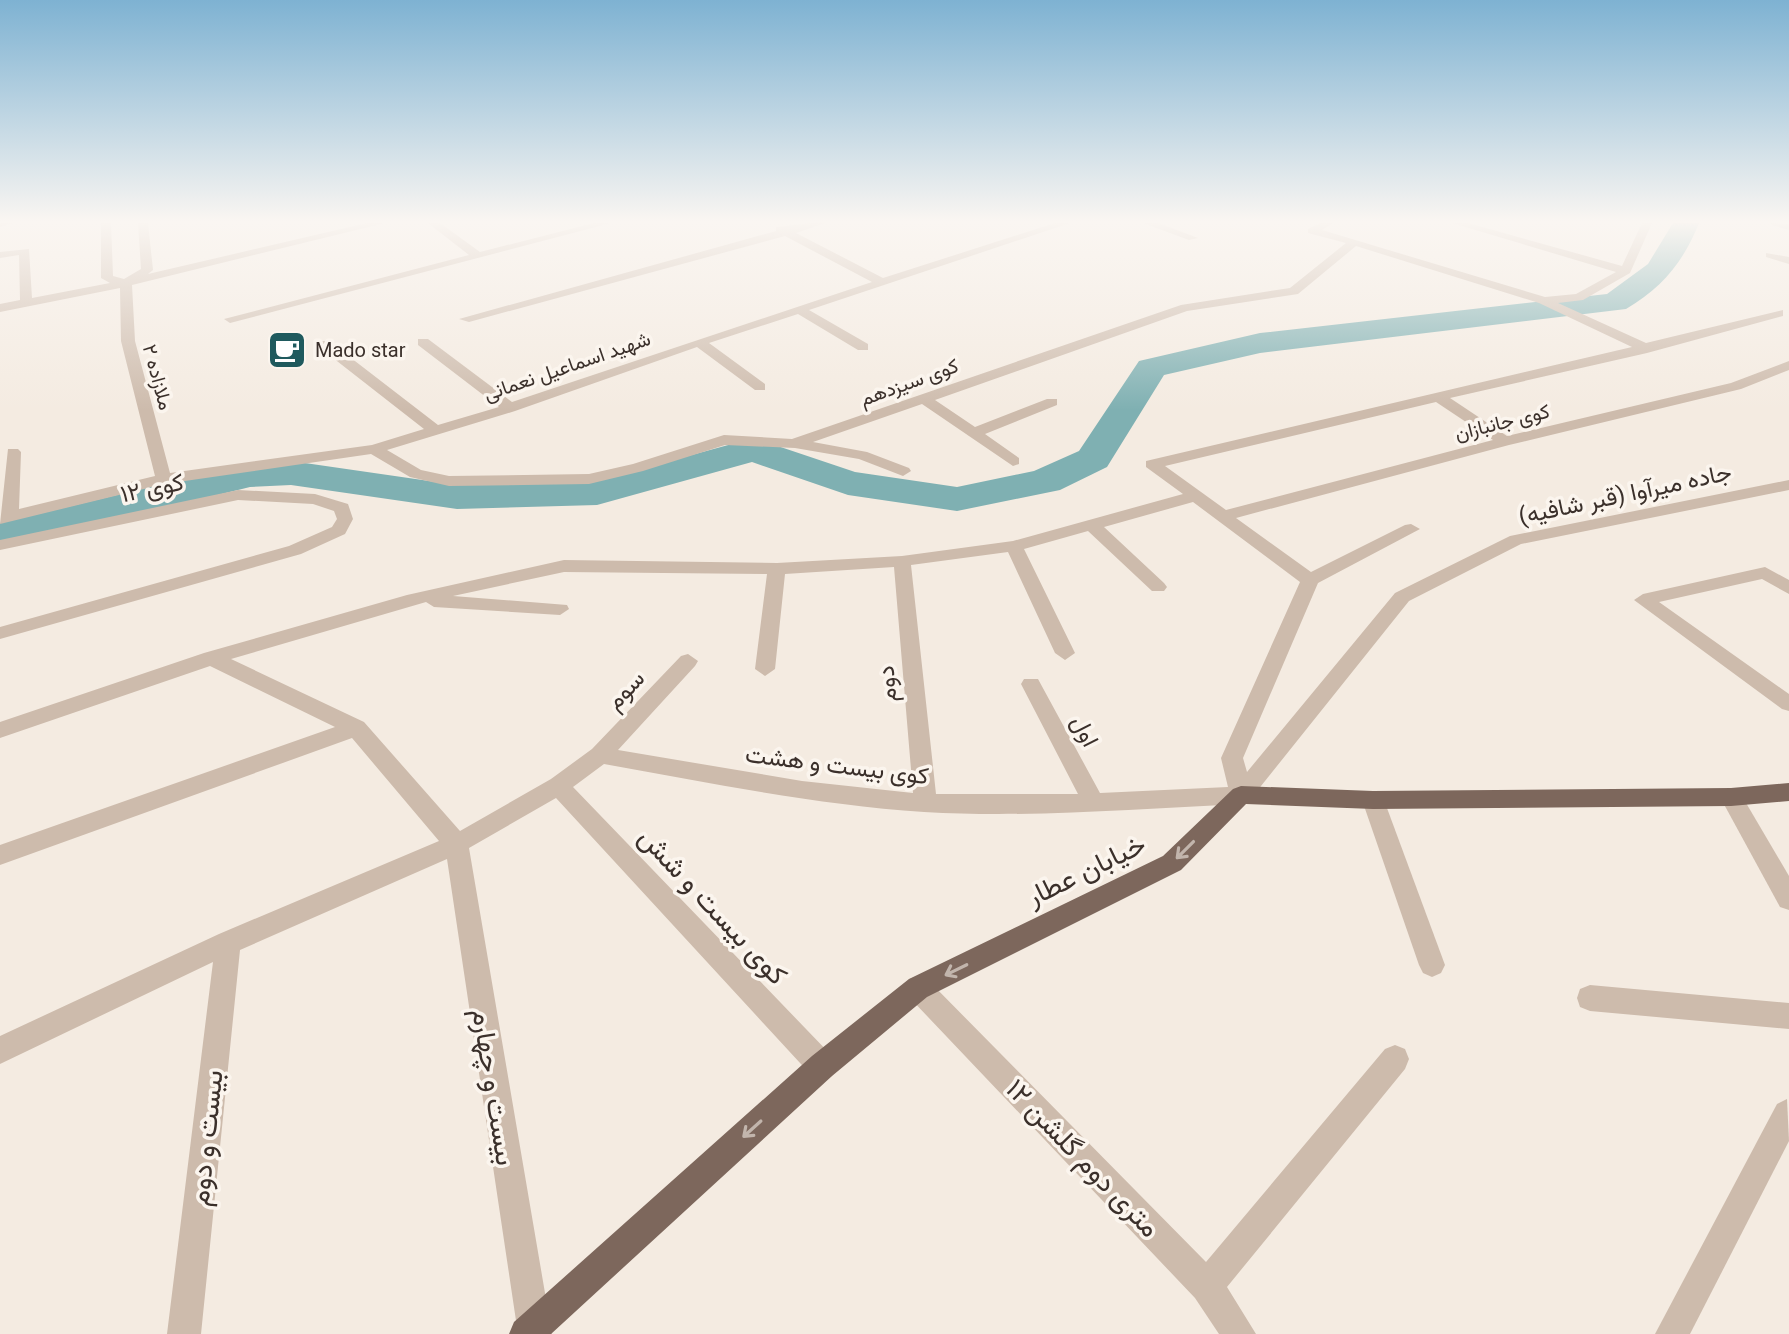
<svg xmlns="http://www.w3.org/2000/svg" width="1789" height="1334" font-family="Roboto,Vazirmatn,sans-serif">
  <rect width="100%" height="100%" fill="#f4ebe1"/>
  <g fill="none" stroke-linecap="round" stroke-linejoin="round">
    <!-- river -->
    <path fill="#7fb0b2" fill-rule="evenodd" d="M 1673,223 L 1699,223 C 1684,261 1662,288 1626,309 L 1260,353 L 1164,375 L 1107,467 L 1060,490 L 957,511 L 848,495 L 752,462 L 597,505 L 457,509 L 291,485 L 250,487 L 0,549 L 0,523 L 250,463 L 291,461 L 457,485 L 596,481 L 754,438 L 855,472 L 957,487 L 1034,471 L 1079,451 L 1139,361 L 1260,333 L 1607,294 L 1648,264 Z"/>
    <!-- minor -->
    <g fill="#cdbbac" fill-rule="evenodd">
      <path d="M 0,223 L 13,223 L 0,227 Z"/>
      <path d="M 101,223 L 111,223 L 113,276 L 124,279 L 141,269 L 138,223 L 148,223 L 153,270 L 148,274 L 367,223 L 385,223 L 132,285 L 135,341 L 170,473 L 372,445 L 424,429 L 319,347 L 319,341 L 329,341 L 438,425 L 499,407 L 418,345 L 418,339 L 428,339 L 512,402 L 872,282 L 785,236 L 469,322 L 459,319 L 776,231 L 776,227 C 792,226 808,222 825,223 L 796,233 L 883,278 L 1055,223 L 1070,223 L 809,310 L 868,344 L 868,350 L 858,350 L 798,314 L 709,343 L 765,384 L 765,390 L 755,390 L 697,347 L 515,411 L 387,450 L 421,470 L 449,476 L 589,474 L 633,464 L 724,435 L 792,439 L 1181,305 L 1290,288 L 1346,243 L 1308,233 L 1308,229 L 1320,223 L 1333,223 L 1322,230 L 1545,297 L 1576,294 L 1616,272 L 1452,223 L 1468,223 L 1622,266 L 1642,223 L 1652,223 L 1630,273 L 1583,300 L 1558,303 L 1646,343 L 1783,310 L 1783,316 L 1647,353 L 1450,398 L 1507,436 L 1731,383 L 1789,361 L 1789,370 L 1741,389 L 1509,445 L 1236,518 L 1311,572 L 1405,525 L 1411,524 L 1420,529 L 1318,583 L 1243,758 L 1247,772 L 1395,593 L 1510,536 L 1789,480 L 1789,490 L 1521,544 L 1409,601 L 1249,801 L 1241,804 C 1135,809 1029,818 924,812 C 816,805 710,783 604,764 L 573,787 L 832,1056 L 836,1066 L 832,1076 L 822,1080 L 812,1076 L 556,798 L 469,848 L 552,1334 L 518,1334 L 447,859 L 240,950 L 201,1334 L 167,1334 L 213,962 L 0,1064 L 0,1036 L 219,934 L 439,841 L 352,738 L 0,865 L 0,845 L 335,727 L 210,666 L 0,738 L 0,722 L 204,653 L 407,595 L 564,560 L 777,563 L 902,556 L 1013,541 L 1183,494 L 1146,467 L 1146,461 L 1632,347 L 1539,303 L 1356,246 L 1298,294 L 1187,311 L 935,400 L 975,427 L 1047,399 L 1057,399 L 1057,405 L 985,434 L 1019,458 L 1019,464 L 1013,466 L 922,404 L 813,442 L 867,452 L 909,468 L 911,471 L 903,476 L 859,459 L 795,448 L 725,445 L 643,471 L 589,484 L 449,486 L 410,477 L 371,454 L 164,484 L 0,524 L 8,449 L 18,449 L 21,452 L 19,509 L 155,476 L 121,341 L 120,288 L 0,312 L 0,304 L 20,300 L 19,255 L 0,258 L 0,252 L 29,249 L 32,298 L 110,283 L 101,278 ZM 1436,402 L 1493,440 L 1226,510 L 1165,466 ZM 1193,502 L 1300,582 L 1221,758 L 1228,787 L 1100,793 L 1038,679 L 1024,679 L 1021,684 L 1078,794 L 936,794 L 911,565 L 1008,552 L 1055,653 L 1065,660 L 1075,653 L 1024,549 L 1088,531 L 1152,591 L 1164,591 L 1167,587 L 1164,583 L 1104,527 ZM 894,567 L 913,793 L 802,781 L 618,750 L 695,666 L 698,661 L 688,654 L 681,656 L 592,749 L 551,779 L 460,831 L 364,722 L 231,659 L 426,602 L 434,607 L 560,615 L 569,609 L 567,605 L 453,596 L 564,572 L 767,574 L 755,669 L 765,676 L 775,669 L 785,574 Z"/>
      <path d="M 428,223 L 440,223 L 480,252 L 594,223 L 611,223 L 230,323 L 224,319 L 469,255 Z"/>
      <path d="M 1143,223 L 1158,223 L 1198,238 L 1189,240 Z"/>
      <path d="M 1771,223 L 1789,224 L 1789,230 L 1772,225 Z"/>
      <path d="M 1766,253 L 1789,257 L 1789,264 L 1766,257 Z"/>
      <path d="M 238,490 L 315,494 L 348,504 L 353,519 L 345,534 L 301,554 L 0,639 L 0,627 L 289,546 L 332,527 L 337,519 L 334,511 L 313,504 L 238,500 L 0,550 L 0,540 Z"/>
      <path d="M 1765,567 L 1789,580 L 1789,594 L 1762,579 L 1659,602 L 1789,694 L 1789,711 L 1782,709 L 1634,600 L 1643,594 Z"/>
      <path d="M 1731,788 L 1739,791 L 1789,876 L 1789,910 L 1780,907 L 1720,797 L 1723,791 Z"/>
      <path d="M 1373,791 L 1381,794 L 1384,800 L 1445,965 L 1441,973 L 1432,977 L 1423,973 L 1419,965 L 1362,800 L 1365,794 Z"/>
      <path d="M 918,976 L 927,979 L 1206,1262 L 1385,1049 L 1395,1045 L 1405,1049 L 1409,1059 L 1405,1069 L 1227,1287 L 1256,1334 L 1219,1334 L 1195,1298 L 909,997 L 905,988 L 909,979 Z"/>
      <path d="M 1590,985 L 1789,1003 L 1789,1029 L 1590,1011 L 1580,1007 L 1577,998 L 1580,989 Z"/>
      <path d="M 1787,1099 L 1789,1141 L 1690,1334 L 1655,1334 L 1777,1104 Z"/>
    </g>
    <!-- major -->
    <path fill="#7d675c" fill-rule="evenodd" d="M 1789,783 L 1789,801 L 1731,806 L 1373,809 L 1246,804 L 1181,870 L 927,997 L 832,1076 L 551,1334 L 509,1334 L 514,1322 L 812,1056 L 909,979 L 1163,856 L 1233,789 L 1241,786 L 1373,791 L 1731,788 Z"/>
  </g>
  <!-- one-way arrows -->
  <defs><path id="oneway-shaft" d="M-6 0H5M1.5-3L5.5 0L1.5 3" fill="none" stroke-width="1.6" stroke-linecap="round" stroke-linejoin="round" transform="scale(2)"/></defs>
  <g stroke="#c2b5ac">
    <use href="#oneway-shaft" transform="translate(1185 850) rotate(135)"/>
    <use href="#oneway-shaft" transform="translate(956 970) rotate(154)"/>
    <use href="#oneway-shaft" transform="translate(752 1129) rotate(138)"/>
  </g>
  <!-- sky -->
  <linearGradient id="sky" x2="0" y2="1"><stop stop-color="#7eb2d2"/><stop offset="0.54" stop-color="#faf6f2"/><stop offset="1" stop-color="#faf6f2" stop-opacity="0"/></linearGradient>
  <rect width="1789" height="410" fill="url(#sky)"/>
  <!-- icons -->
  <defs>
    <symbol id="cafe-square" viewBox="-11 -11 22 22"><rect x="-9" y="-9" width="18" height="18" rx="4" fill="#1f5a5e" stroke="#fbf5ee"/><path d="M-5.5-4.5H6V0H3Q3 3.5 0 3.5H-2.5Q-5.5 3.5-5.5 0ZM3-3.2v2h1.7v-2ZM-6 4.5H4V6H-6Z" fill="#fff"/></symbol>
  </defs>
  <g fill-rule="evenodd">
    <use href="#cafe-square" x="265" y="328" width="44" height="44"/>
  </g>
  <g text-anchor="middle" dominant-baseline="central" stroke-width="7" stroke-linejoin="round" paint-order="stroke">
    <!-- far-poi labels -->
    <g font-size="20" fill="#3b302b" stroke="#fbf5ee" text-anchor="start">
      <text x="315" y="350">Mado star</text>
    </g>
    <!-- far-street labels -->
    <g font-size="20" fill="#3b302b" stroke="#fbf5ee">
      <text transform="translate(567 366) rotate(-19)">شهید اسماعیل نعمانی</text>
      <text transform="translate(158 377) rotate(75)">ملازاده ۲</text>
      <text transform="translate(909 382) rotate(-20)">کوی سیزدهم</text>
      <text transform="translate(1502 422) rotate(-14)">کوی جانبازان</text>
    </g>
    <!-- street labels -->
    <g font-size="24" fill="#3b302b" stroke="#fbf5ee">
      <text transform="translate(152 488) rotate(-12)">کوی ۱۲</text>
      <text transform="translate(1625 494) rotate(-12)">جاده میرآوا (قبر شافیه)</text>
      <text transform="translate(887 684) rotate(-95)">دوم</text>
      <text transform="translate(625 690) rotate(-47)">سوم</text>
      <text transform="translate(1085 731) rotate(63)">اول</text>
      <text transform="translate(837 765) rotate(7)">کوی بیست و هشت</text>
    </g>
    <!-- near-street labels -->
    <g font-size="28" fill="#3b302b" stroke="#fbf5ee">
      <text transform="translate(1086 870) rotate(-26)">خیابان عطار</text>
      <text transform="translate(713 906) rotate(47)">کوی بیست و شش</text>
      <text transform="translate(494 1087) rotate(81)">بیست و چهارم</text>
      <text transform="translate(206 1138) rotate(-84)">بیست و دوم</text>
      <text transform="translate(1083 1158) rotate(46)">۱۲ متری دوم گلشن</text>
    </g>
  </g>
</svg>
